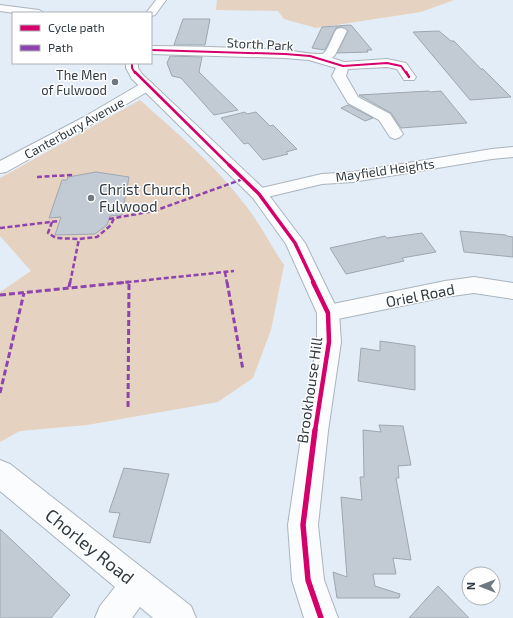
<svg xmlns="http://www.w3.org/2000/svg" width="513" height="618" font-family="'Exo 2',sans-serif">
  <rect width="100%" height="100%" fill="#e2edf7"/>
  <!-- green -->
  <g fill="#e6d2c1">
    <path d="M 217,0 L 454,0 L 421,12 L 316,28 L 284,19 L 278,11 L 216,10 Z"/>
    <path d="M 140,100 C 177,133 216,166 246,206 C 260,224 271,246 284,265 L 271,330 L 253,378 L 218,402 L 87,425 L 20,431 L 0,442 L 0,292 L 31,271 L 0,236 L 0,178 Z"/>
  </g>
  <!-- building -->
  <g fill="#c2cbd4" stroke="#9ea7b0">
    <path d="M 183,19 L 210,19 L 205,45 L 174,45 Z"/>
    <path d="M 351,25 L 372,50 L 367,50 L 368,52 L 337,53 L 348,31 L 341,27 L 336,28 L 325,50 L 312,48 L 322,27 Z"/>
    <path d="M 439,31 L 451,41 L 454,41 L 481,69 L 483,69 L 511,97 L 470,100 L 413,32 Z"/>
    <path d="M 170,56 L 202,57 L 199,72 L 238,110 L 214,115 L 181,78 L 172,76 L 167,63 Z"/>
    <path d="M 429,91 L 430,92 L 441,91 L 467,123 L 401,128 L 391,113 L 359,95 Z"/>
    <path d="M 348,105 L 373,118 L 365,121 L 341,108 Z"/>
    <path d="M 245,112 L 247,114 L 256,112 L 270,126 L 273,125 L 297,149 L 286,152 L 288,154 L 263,160 L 248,143 L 244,144 L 221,118 Z"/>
    <path d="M 96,172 L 129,177 L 122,215 L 110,216 L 107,225 L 95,234 L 55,235 L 61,217 L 49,218 L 62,180 L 67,180 L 68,177 Z"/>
    <path d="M 460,231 L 506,235 L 507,236 L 513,237 L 513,257 L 464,252 Z"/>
    <path d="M 422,233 L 436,252 L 402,258 L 404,261 L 346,274 L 330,248 L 385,236 L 387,238 Z"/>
    <path d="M 380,341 L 415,346 L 415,390 L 358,381 L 361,348 L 380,351 Z"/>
    <path d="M 379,425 L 403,426 L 411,465 L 398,466 L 399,478 L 396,478 L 411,560 L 393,558 L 396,574 L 373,574 L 375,586 L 400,594 L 399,598 L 337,598 L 333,572 L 347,577 L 341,497 L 362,500 L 360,477 L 364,477 L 363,430 L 381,432 Z"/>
    <path d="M 124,468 L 169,474 L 150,543 L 113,537 L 120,513 L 109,512 Z"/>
    <path d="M 0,529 L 70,595 L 51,618 L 0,618 Z"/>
    <path d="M 438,586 L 469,618 L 409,618 Z"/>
  </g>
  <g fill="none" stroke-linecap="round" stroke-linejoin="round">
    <defs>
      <g id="minor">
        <path d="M 0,5 L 39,10 L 44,13 L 14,13 L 0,11 Z"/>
        <path d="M 341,28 L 345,29 L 347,31 L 335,55 L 332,58 L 344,62 L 387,59 L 401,62 L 406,63 L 416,77 L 414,80 L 404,80 L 397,69 L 387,67 L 348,69 L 346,76 L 358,97 L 390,114 L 403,134 L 400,137 L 395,139 L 390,137 L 379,120 L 348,103 L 332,76 L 336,68 L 309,60 L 285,58 L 151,54 L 151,46 C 196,46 241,48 285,50 C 292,51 321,56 324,53 C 330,47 332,35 337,29 Z"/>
        <path d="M 147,82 L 152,83 L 154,86 L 152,89 L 94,123 L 6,172 L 0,173 L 0,161 L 84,117 L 142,83 Z"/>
        <path d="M 513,147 L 513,157 L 492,159 L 353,182 L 322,184 L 259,199 L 253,198 L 250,194 L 253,190 L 322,174 L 353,172 L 492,149 Z"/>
        <path d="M 474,277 L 513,283 L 513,299 L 474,293 L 445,297 L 328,321 L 320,319 L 317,313 L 320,307 L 328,305 L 445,281 Z"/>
        <path d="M 0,460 L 10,464 L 191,606 L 196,618 L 153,618 L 140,607 L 132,618 L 95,618 L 100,606 L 115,587 L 0,491 Z"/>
      </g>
      <g id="tertiary">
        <path d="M 156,0 L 166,0 L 155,15 L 151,16 L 151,13 L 146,13 Z"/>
        <path d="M 126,63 L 138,63 L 138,68 L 142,74 L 265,190 L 305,243 L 339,313 L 341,342 L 328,431 L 318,525 L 324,580 L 338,618 L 304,618 L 292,580 L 288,525 L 302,431 L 317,342 L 317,313 L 286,244 L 253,198 L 132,79 L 126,68 Z"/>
      </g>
    </defs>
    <!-- minor casing -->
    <use href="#minor" stroke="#aab4bc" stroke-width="2"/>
    <!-- tertiary casing -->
    <use href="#tertiary" stroke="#aab4bc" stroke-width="2"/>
    <!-- minor -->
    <use href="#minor" fill="#fbfcfe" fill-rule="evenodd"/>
    <!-- tertiary -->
    <use href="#tertiary" fill="#fbfcfe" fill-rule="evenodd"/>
    <!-- quiet-far1 -->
    <g stroke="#8e44ad" stroke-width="2.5" stroke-dasharray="5 2.5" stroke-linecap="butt">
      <path d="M 37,177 L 71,175 L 70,177"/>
      <path d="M 109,219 L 154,211 L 243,179"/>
      <path d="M 52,222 L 48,233 L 56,238 L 79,239 L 97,237 L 111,225 L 114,218"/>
      <path d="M 0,228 L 59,221"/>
      <path d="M 225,272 L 227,283"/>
      <path d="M 70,283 L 79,239"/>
      <path d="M 119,283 L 234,271"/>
    </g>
    <!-- quiet -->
    <g stroke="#8e44ad" stroke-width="3" stroke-dasharray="6 3" stroke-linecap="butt">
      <path d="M 227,282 L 243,370"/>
      <path d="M 69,287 L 70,282"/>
      <path d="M 0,295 L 129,282"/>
      <path d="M 0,393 L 24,293"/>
      <path d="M 128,407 L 129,283"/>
    </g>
    <defs>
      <g id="cycleway-far4">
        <path d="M 151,50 L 285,54 L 310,56 L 343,66 L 387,63 L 401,66 L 406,73"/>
        <path d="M 132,63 L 132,68 L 135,73"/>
      </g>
      <g id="cycleway-far3">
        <path d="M 135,72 L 230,166"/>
        <path d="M 406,72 L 409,77"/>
      </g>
      <path id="cycleway-far2" d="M 229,165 L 259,194 L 295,243 L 314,283"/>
      <path id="cycleway-far1" d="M 313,282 L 328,313 L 329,342 L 315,431"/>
      <path id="cycleway" d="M 315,430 L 303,525 L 308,580 L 321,618"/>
    </defs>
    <!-- cycleway-far4 casing -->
    <use href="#cycleway-far4" stroke="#fff" stroke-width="3.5"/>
    <!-- cycleway-far3 casing -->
    <use href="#cycleway-far3" stroke="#fff" stroke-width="4"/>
    <!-- cycleway-far2 casing -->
    <use href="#cycleway-far2" stroke="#fff" stroke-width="5.5"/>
    <!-- cycleway-far1 casing -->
    <use href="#cycleway-far1" stroke="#fff" stroke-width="7"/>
    <!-- cycleway casing -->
    <use href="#cycleway" stroke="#fff" stroke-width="8"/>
    <!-- cycleway-far4 -->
    <use href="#cycleway-far4" stroke="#d6006c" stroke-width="2"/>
    <!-- cycleway-far3 -->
    <use href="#cycleway-far3" stroke="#d6006c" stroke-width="2.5"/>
    <!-- cycleway-far2 -->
    <use href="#cycleway-far2" stroke="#d6006c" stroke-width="3.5"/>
    <!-- cycleway-far1 -->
    <use href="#cycleway-far1" stroke="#d6006c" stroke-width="4.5"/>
    <!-- cycleway -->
    <use href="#cycleway" stroke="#d6006c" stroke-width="5.5"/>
  </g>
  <!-- markers -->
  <g fill="#6e7981" stroke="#fff" stroke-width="1.5">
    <circle cx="115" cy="82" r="4"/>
    <circle cx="91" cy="198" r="4"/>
  </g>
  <g text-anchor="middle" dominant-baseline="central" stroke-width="3" stroke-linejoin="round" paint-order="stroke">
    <!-- far-street labels -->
    <g font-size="13" fill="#303a42" stroke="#fff">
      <text transform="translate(260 44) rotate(3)">Storth Park</text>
      <text transform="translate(74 128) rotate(-29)">Canterbury Avenue</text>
      <text transform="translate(385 170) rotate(-8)">Mayfield Heights</text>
    </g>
    <!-- far-poi labels -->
    <g font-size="13" fill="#303a42" stroke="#fff" text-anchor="end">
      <text x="107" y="75">The Men<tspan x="107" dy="15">of Fulwood</tspan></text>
    </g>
    <!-- poi labels -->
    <g font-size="15" fill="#303a42" stroke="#fff" text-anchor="start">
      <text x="99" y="189">Christ Church<tspan x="99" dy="17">Fulwood</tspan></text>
    </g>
    <!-- street labels -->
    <g font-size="15" fill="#303a42" stroke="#fff">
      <text transform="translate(420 295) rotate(-11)">Oriel Road</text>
      <text transform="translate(309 390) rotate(-82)">Brookhouse Hill</text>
    </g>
    <!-- near-street labels -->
    <g font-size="18" fill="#303a42" stroke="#fff">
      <text transform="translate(90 546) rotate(39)">Chorley Road</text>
    </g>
  </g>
  <!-- legend -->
  <rect x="12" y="12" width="140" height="52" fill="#ffffff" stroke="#acb0b3"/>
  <rect x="20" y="25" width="20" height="6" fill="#d6006c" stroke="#acb0b3"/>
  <text x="48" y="32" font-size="12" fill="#303a42">Cycle path</text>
  <rect x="20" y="45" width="20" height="6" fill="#8e44ad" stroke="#acb0b3"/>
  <text x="48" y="52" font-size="12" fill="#303a42">Path</text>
  <!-- north arrow -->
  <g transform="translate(481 586) rotate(270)"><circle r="19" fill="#ffffff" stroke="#acb0b3"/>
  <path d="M0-3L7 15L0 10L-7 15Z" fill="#6e7981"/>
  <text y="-6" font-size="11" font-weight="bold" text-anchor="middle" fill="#303a42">N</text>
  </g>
</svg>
